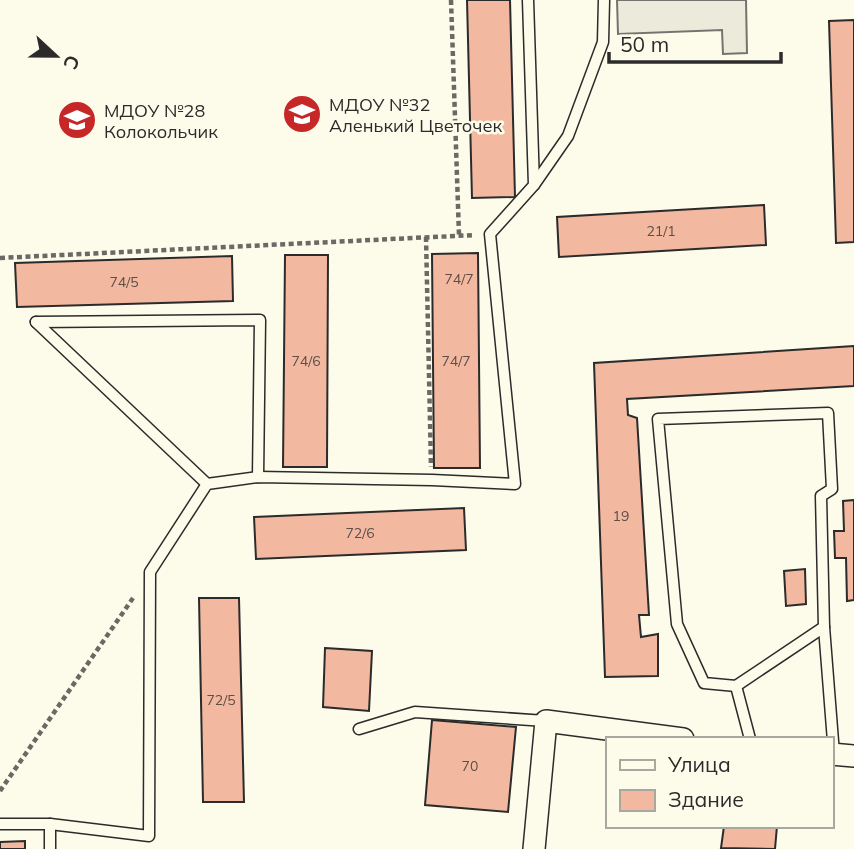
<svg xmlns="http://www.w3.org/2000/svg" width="854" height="849" font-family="Mulish,sans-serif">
  <rect width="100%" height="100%" fill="#fdfbea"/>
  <!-- green -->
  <path fill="#ecebdb" stroke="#74746e" stroke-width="2" d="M 617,0 L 746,0 L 747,53 L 723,54 L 722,30 L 618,34 Z"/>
  <!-- building -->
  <g fill="#f2b8a0" stroke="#2b2b2b" stroke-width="2">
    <path d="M 467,0 L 510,0 L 515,197 L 472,198 Z"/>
    <path d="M 854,20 L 854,242 L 836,243 L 829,21 Z"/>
    <path d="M 764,205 L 766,245 L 559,257 L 557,217 Z"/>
    <path d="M 478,253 L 480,468 L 434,468 L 432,254 Z"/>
    <path d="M 285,255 L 328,255 L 327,467 L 283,467 Z"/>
    <path d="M 232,256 L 233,301 L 17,307 L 15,263 Z"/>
    <path d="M 854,346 L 854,386 L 627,399 L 628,415 L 637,418 L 649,615 L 639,615 L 641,637 L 658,634 L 658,676 L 605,677 L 594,363 Z"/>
    <path d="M 854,500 L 854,600 L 847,601 L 846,558 L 835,558 L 834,531 L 844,531 L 843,501 Z"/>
    <path d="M 464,508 L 466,550 L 256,559 L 254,517 Z"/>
    <path d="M 805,569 L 806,604 L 786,606 L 784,571 Z"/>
    <path d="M 199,598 L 239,598 L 244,802 L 203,802 Z"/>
    <path d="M 325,648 L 372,651 L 369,711 L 323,707 Z"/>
    <path d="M 432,720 L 516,727 L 508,812 L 425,805 Z"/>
    <path d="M 724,826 L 777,826 L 775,849 L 721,848 Z"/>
    <path d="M 25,841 L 25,849 L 0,849 L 0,842 Z"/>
  </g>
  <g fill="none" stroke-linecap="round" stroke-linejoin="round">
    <defs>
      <g id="service">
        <path d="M 534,185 L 568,136 L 603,42 L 604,0"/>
        <path d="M 36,322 L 260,320 L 258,477"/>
        <path d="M 36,322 L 207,484"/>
        <path d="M 736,686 L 704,683 L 677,624 L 658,419 L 828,413 L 832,489 L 821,496 L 824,627 L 834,754"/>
        <path d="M 359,729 L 415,712 L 546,721"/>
        <path d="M 750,739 L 736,686 L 824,627"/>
        <path d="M 0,824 L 50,824 L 149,836 L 150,572 L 207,484 L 258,477 L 432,480 L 515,484 L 490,234 L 534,185 L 528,0"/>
        <path d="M 50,849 L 50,824"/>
      </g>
      <g id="minor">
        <path d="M 831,754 L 854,756"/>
        <path d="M 534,849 L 546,721 L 683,739"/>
      </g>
    </defs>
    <!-- service casing -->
    <use href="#service" stroke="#2b2b2b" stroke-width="13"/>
    <!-- minor casing -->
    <use href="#minor" stroke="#2b2b2b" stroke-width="24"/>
    <!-- path -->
    <g stroke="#6a6964" stroke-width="4.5" stroke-dasharray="5 3.5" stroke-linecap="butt">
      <path d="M 451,0 L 459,235"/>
      <path d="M 426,237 L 431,467"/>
      <path d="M 0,258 L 475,235"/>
      <path d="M 0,791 L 133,598"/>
    </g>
    <!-- service -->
    <use href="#service" stroke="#fdfbea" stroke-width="10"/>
    <!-- minor -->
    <use href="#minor" stroke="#fdfbea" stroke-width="21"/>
  </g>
  <!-- icons -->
  <defs>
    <symbol id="school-disc" viewBox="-11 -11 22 22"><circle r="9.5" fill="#c62828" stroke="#fdfbea"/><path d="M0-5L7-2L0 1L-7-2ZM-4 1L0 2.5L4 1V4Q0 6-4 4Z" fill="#fff"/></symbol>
  </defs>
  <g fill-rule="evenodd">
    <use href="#school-disc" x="280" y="92" width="44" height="44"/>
    <use href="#school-disc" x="55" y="98" width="44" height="44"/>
  </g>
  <g text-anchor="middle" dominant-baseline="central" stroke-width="5" stroke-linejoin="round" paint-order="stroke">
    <!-- number labels -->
    <g font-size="14" fill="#5d4e48">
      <text x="661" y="231">21/1</text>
      <text x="459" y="279">74/7</text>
      <text x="124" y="282">74/5</text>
      <text x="306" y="361">74/6</text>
      <text x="456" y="361">74/7</text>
      <text x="621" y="516">19</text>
      <text x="360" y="533">72/6</text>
      <text x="221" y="700">72/5</text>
      <text x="470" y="766">70</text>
    </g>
    <!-- poi labels -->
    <g font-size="18" fill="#2b2b2b" stroke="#fdfbea" text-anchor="start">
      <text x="329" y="104">МДОУ №32<tspan x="329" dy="21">Аленький Цветочек</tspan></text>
      <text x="104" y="110">МДОУ №28<tspan x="104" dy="21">Колокольчик</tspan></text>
    </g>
  </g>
  <!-- legend -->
  <rect x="606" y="737" width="228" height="91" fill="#fdfbea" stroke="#a9a89e" stroke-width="2"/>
  <rect x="620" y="760" width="35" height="10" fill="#fdfbea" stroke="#a9a89e" stroke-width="2"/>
  <text x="668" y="772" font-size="21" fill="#2b2b2b">Улица</text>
  <rect x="620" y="790" width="35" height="21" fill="#f2b8a0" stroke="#a9a89e" stroke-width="2"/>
  <text x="668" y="807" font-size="21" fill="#2b2b2b">Здание</text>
  <!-- north arrow -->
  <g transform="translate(56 56) rotate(112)" stroke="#fdfbea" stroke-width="5" paint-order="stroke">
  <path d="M0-5L12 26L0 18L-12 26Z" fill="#2b2b2b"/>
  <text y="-10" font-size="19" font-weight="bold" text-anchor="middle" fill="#2b2b2b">С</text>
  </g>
  <!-- scale -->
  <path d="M609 52v10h172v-10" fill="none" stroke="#2b2b2b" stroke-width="3.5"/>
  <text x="620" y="52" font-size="21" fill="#2b2b2b" stroke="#fdfbea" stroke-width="5" paint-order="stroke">50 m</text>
</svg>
